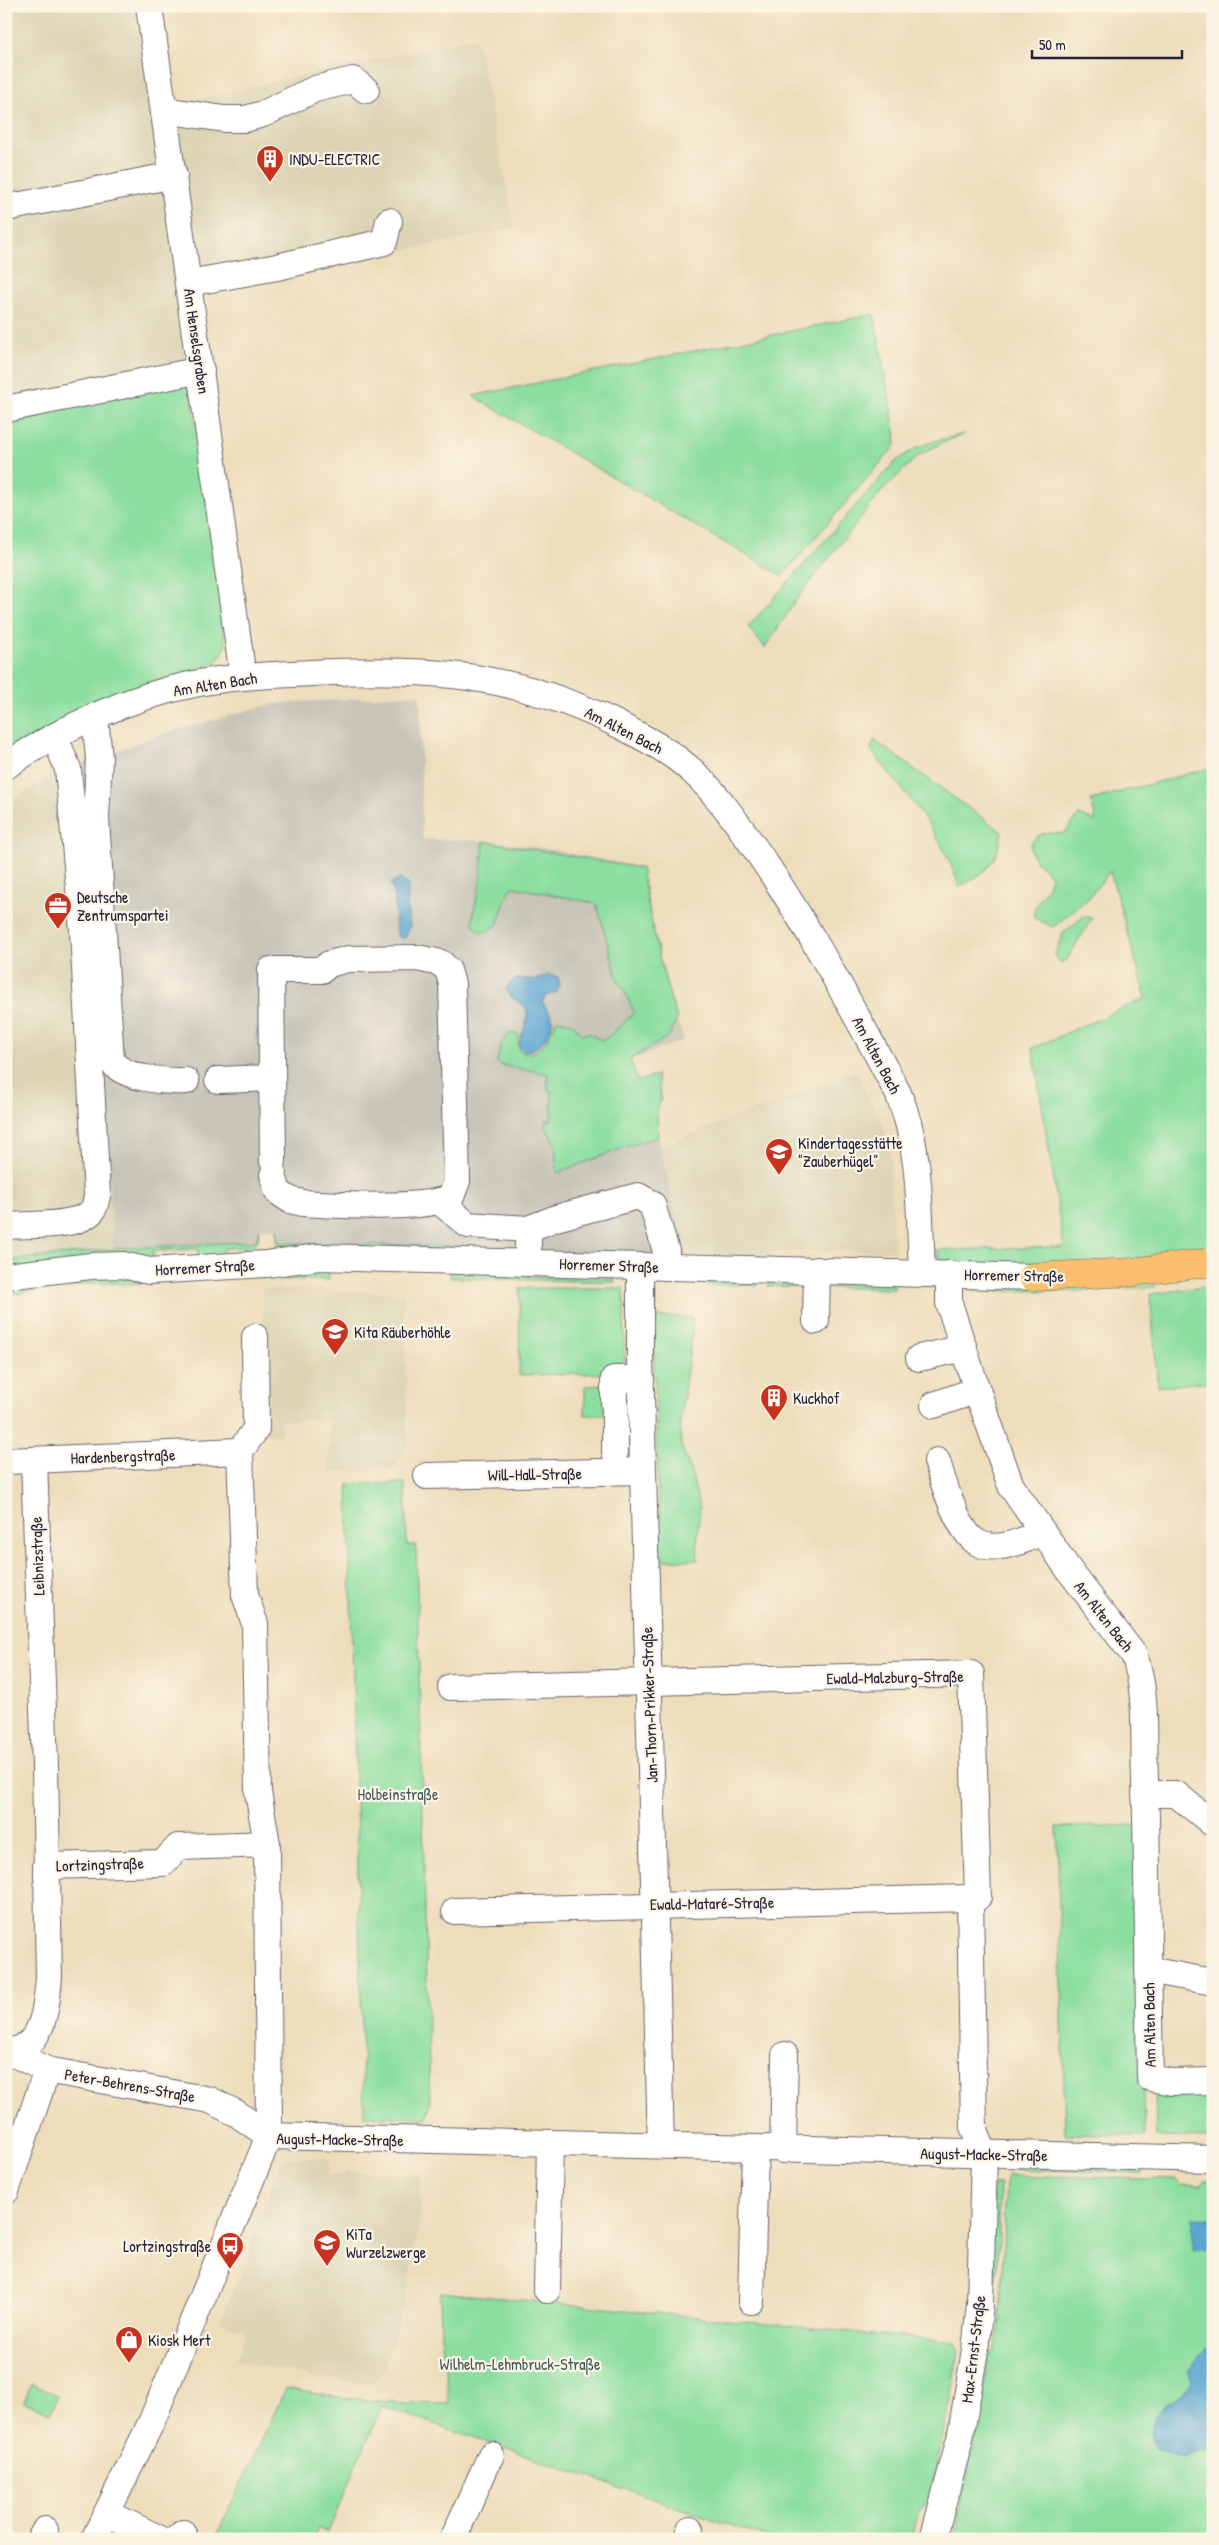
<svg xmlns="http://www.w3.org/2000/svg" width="1219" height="2545" font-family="'Patrick Hand',sans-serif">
  <rect width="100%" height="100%" fill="#fcf5e5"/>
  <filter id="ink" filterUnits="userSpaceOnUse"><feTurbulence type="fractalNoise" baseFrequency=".02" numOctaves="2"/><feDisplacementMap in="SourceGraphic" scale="10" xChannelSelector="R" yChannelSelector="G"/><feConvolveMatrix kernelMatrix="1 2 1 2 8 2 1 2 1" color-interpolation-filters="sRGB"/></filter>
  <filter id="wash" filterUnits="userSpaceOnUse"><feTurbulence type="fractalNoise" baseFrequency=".0096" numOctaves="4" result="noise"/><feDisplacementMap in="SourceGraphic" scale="20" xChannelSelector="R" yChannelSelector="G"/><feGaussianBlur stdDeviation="1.12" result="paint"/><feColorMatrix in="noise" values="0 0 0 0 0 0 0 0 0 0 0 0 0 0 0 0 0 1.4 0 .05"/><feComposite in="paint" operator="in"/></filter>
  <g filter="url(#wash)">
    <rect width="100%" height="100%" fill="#edb"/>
    <!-- built -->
    <g fill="#ddd4b5">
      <path d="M 6,6 L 135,6 L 150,109 L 476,37 L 515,228 L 176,296 L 190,383 L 6,415 Z"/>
      <path d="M 81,764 L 113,1249 L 6,1261 L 6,804 L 45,779 Z"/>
      <path d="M 856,1071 L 883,1126 L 890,1156 L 894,1251 L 773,1251 L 773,1258 L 687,1256 L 661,1146 Z"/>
      <path d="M 262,1288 L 404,1293 L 408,1446 L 394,1468 L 329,1473 L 328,1420 L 281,1421 L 281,1435 L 266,1435 Z"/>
      <path d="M 287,2158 L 329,2158 L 329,2175 L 344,2176 L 344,2171 L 421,2175 L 419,2222 L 409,2284 L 386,2366 L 383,2373 L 372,2385 L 311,2377 L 236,2360 L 246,2332 L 220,2321 L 252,2246 L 251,2239 L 281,2162 Z"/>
    </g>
    <!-- industrial -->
    <path fill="#c7c5b8" d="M 420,694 L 422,839 L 492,841 L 543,848 L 641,868 L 666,987 L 684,1040 L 630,1060 L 620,1148 L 658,1137 L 687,1256 L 483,1252 L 483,1247 L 282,1243 L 279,1239 L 277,1229 L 259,1229 L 256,1241 L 113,1249 L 81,764 L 162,734 L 272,704 Z"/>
    <!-- green -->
    <g fill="#8bdea0" stroke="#56806e">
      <path d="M 874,314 L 895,431 L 896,445 L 782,576 L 473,396 Z"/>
      <path d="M 190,383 L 226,647 L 215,664 L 143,685 L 6,752 L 6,415 Z"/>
      <path d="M 965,434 L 940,444 L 918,456 L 881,492 L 796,600 L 765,648 L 748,627 L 893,464 C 915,445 938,439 965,434 Z"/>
      <path d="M 874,740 L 1002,832 C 996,865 988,871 959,887 C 944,834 904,793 871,750 Z"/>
      <path d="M 1213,767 L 1213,1252 L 1085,1266 L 945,1263 L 934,1250 L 1064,1247 L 1033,1048 L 1146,998 L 1110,871 L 1089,898 L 1053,927 L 1034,918 C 1032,900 1050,892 1051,875 C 1039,865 1018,847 1040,835 C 1048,830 1056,835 1064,833 L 1079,815 L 1096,821 L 1091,800 Z"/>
      <path d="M 484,841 L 641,868 C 651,919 660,969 677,1018 L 669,1036 L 630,1060 L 638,1081 L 657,1075 L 661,1099 L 657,1112 L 658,1137 L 620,1149 L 557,1173 L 555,1144 L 546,1128 L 547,1120 L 552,1120 L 552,1091 L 548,1090 L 548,1074 L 500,1065 L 497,1061 L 501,1045 L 508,1034 L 518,1034 L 519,1050 C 538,1064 550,1034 557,1020 L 572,1023 L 582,1034 L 589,1033 L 601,1040 L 608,1037 L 634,1013 L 623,987 L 619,984 L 597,905 L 589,902 L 514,887 L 509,890 L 497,925 L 486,932 L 478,930 L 473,924 L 473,915 L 480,883 Z"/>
      <path d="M 1084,916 L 1092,918 L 1066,961 L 1059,962 L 1055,954 L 1063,933 Z"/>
      <path d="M 259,1229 L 258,1241 L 252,1247 L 227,1248 L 218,1256 L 199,1262 L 198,1249 L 153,1251 L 153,1264 L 6,1268 L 6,1261 L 113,1249 L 256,1241 Z"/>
      <path d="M 277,1229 L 279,1239 L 282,1243 L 483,1247 L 483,1252 L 282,1247 L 277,1241 Z"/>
      <path d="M 329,1265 L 329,1280 L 283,1279 Z"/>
      <path d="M 450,1273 L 614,1278 L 615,1282 L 450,1278 Z"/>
      <path d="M 105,1274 L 140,1281 L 140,1284 L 94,1283 L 6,1295 L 6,1289 L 96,1278 Z"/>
      <path d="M 674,1279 L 758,1280 L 757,1286 L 672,1283 Z"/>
      <path d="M 769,1281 L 894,1284 L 894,1289 L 768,1286 Z"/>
      <path d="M 1154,1281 L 1155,1287 L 1076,1291 L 973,1291 L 976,1288 Z"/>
      <path d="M 1213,1286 L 1213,1381 L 1158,1387 L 1150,1294 Z"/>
      <path d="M 520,1288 L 624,1288 L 625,1373 L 519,1375 Z"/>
      <path d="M 655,1293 L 656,1319 L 659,1317 L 690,1317 L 693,1326 L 680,1422 L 681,1444 L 691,1472 L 700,1508 L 697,1542 L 698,1560 L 661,1560 L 660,1554 L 652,1295 Z"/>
      <path d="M 605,1385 L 605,1415 L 585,1415 L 585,1386 Z"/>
      <path d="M 405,1483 L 407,1545 L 416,1545 L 430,2104 L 427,2118 L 364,2116 L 348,1484 Z"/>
      <path d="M 1139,1825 L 1145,2136 L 1065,2134 L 1057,1827 Z"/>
      <path d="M 1155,2085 L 1213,2085 L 1213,2138 L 1156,2137 Z"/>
      <path d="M 1009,2163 L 1142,2166 L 1142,2173 L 1009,2169 Z"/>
      <path d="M 1009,2175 L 1177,2180 L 1182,2185 L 1200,2186 L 1204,2180 L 1213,2180 L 1213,2539 L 953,2539 L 975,2439 L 989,2355 L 996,2348 L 1000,2319 L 1006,2179 Z"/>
      <path d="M 994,2184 L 1000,2184 L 999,2238 L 989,2344 L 984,2343 Z"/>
      <path d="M 440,2292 L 955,2342 L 959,2352 L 930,2500 L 920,2509 L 911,2539 L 771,2539 L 382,2406 L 328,2532 L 319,2528 L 314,2539 L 215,2539 L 286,2388 C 340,2400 394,2403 449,2404 L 441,2335 Z"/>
      <path d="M 31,2384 L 58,2395 L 50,2413 L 24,2402 Z"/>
    </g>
    <!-- water -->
    <g fill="#59a5d1" stroke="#3e6486">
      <path d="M 400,879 L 409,885 L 407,907 L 410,927 L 405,938 L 398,937 C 392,920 399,903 391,886 L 392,882 Z"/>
      <path d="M 549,975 L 558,977 L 560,985 L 557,992 L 546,996 L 543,1001 C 544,1008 551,1011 552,1018 C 554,1032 538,1052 524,1051 L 519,1046 C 520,1034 529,1023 527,1011 C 525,1001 510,1002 506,989 C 516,971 526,983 541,978 C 544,978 546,976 549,975 Z"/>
      <path d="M 1193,2218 L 1213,2219 L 1213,2250 L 1192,2249 Z"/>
      <path d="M 1213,2345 L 1213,2448 L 1180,2457 L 1155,2448 L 1150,2433 C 1157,2397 1181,2403 1192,2382 L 1188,2369 L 1207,2348 Z"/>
    </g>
  </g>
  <g filter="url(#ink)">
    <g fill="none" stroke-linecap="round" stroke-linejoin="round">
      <defs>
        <g id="minor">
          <path d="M 149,6 L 243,677"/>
          <path d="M 164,110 L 224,119 L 245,119 L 263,114 L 315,89 L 353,80 L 366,90"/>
          <path d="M 6,208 L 174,175"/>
          <path d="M 189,283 L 277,267 L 384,242 L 389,221"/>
          <path d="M 6,409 L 201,370"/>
          <path d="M 95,718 L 99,758 L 96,818 L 111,1061 C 124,1079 166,1082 186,1081"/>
          <path d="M 6,766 C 61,728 129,697 194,684 C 233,676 272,675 311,673 C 429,667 518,673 625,728 C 648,740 671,752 691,770 C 718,794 740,827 761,857 C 812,932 855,1013 898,1093 C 922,1149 919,1213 922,1273"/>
          <path d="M 218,1080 L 272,1078"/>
          <path d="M 273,1161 L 271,970 L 322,970 L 329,964 L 348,959 L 417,958 L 441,963 L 448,970 L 452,984 L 457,1181 L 451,1197 C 426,1210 335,1205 303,1203 L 290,1200 L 278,1192 L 273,1175"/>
          <path d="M 439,1201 L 468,1225 L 528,1229"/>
          <path d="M 6,1226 C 27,1224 78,1228 92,1211 C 95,1208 96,1200 97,1196 L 83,931 L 68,769 L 55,737"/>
          <path d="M 528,1263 L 528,1229 L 556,1218 L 638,1196 L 652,1204 L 666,1251 L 666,1267"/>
          <path d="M 640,1266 L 640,1358 L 661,2145"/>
          <path d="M 949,1274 L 949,1303 L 977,1390 L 1011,1486 L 1069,1570 L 1134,1655 C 1148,1693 1143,1739 1145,1779 C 1148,1878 1148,1978 1150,2078 L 1172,2082 L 1213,2081"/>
          <path d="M 6,1276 L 91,1266 L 123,1265 L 149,1271 L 266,1264 L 319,1257 L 1033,1277"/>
          <path d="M 816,1321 L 817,1270"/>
          <path d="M 919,1358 L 964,1348"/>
          <path d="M 614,1404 L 614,1379 L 641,1379"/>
          <path d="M 934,1405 L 977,1390"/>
          <path d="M 615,1406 L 615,1452"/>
          <path d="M 6,1461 L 240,1451"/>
          <path d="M 937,1461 C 943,1482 958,1532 978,1543 C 997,1553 1025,1540 1042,1532"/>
          <path d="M 427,1476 L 643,1471"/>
          <path d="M 451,1687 L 971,1674 L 978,1897 L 970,1898 L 974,2130 L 984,2155 L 980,2304 L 975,2350 L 960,2439 L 933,2539"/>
          <path d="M 1145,1794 L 1176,1794 L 1213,1824"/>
          <path d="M 46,1866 L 163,1863 L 178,1847 L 267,1844"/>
          <path d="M 455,1911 L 970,1898"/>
          <path d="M 1148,1970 L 1213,1982"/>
          <path d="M 6,2051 C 44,2052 47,2004 49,1976 L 45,1765 L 34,1460"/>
          <path d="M 8,2051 L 47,2070 L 210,2100 L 236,2113 L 269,2136"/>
          <path d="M 269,2136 L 1213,2159"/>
          <path d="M 783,2150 L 785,2055"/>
          <path d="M 6,2191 L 47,2070"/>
          <path d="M 547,2290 L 550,2143"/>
          <path d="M 751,2301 L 755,2149"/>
          <path d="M 107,2513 L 160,2539"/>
          <path d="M 40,2539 L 45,2530"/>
          <path d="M 94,2539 L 151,2423 L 269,2136 L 267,1844 L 258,1792 L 255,1624 L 245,1595 L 240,1451 L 256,1429 L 255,1337"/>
          <path d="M 176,2539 L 183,2533"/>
          <path d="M 453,2539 L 491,2455"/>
          <path d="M 686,2539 L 690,2530"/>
        </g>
        <path id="major" d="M 1033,1277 L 1132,1272 L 1213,1262"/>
      </defs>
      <!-- minor casing -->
      <use href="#minor" stroke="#696368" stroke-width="28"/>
      <!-- major casing -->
      <use href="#major" stroke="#696368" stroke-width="29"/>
      <!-- minor -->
      <use href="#minor" stroke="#fff" stroke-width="26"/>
      <!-- major -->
      <use href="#major" stroke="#fabe6e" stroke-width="28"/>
    </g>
  </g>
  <!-- icons -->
  <defs>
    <symbol id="building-pin" viewBox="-11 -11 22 30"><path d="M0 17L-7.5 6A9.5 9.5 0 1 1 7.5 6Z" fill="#c8321e" stroke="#fcf5e5"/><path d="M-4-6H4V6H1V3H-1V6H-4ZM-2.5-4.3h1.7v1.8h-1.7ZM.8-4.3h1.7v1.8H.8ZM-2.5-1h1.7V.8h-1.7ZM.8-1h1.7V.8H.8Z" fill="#fff"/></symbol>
    <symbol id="office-pin" viewBox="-11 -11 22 30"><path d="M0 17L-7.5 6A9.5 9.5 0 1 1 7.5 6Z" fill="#c8321e" stroke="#fcf5e5"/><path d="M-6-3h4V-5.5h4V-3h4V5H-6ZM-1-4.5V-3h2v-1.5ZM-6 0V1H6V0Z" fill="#fff"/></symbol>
    <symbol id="school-pin" viewBox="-11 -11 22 30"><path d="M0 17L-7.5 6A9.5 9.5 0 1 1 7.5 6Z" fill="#c8321e" stroke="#fcf5e5"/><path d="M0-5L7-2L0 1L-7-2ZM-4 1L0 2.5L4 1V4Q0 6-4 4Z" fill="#fff"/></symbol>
    <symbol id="bus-pin" viewBox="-11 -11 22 30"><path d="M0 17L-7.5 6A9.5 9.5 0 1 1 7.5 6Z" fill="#c8321e" stroke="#fcf5e5"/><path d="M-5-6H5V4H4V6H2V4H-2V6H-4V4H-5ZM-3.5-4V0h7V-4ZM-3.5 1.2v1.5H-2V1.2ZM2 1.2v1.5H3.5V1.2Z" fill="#fff"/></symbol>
    <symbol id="shop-pin" viewBox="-11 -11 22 30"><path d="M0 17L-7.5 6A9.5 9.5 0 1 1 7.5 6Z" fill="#c8321e" stroke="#fcf5e5"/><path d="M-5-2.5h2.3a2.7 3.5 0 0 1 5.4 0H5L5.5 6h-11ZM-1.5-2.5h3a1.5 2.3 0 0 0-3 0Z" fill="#fff"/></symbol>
  </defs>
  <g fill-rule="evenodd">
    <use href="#building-pin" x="254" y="143" width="32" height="43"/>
    <use href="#office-pin" x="42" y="890" width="32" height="43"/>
    <use href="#school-pin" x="763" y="1136" width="32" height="43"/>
    <use href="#school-pin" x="319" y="1316" width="32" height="43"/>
    <use href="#building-pin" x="758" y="1382" width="32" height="43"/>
    <use href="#school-pin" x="311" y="2227" width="32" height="43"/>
    <use href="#bus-pin" x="214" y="2230" width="32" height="43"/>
    <use href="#shop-pin" x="113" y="2324" width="32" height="43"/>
  </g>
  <g text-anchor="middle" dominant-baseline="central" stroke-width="4.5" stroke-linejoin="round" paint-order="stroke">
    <!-- poi labels -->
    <g font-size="16" fill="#22223b" stroke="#fcf5e5" text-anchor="start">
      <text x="289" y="159">INDU-ELECTRIC</text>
      <text x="77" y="897">Deutsche<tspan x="77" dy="18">Zentrumspartei</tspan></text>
      <text x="798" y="1143">Kindertagesstätte<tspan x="798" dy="18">"Zauberhügel"</tspan></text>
      <text x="354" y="1332">Kita Räuberhöhle</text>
      <text x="793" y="1398">Kuckhof</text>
      <text x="346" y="2234">KiTa<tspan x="346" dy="18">Wurzelzwerge</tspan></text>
      <text x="211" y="2246" text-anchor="end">Lortzingstraße</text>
      <text x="148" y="2340">Kiosk Mert</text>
    </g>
    <!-- street labels -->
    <g font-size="16" fill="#22223b" stroke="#fcf5e5">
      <text transform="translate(197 341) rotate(82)">Am Henselsgraben</text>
      <text transform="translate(215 684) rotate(-9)">Am Alten Bach</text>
      <text transform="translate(624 730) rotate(27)">Am Alten Bach</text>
      <text transform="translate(877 1055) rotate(62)">Am Alten Bach</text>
      <text transform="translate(609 1265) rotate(2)">Horremer Straße</text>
      <text transform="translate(205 1267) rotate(-3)">Horremer Straße</text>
      <text transform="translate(1014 1275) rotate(1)">Horremer Straße</text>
      <text transform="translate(123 1456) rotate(-2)">Hardenbergstraße</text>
      <text transform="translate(535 1474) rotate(-1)">Will-Hall-Straße</text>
      <text transform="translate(37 1556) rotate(-92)">Leibnizstraße</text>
      <text transform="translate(1104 1616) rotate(52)">Am Alten Bach</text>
      <text transform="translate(895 1677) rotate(-1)">Ewald-Malzburg-Straße</text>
      <text transform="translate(649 1705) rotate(-92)">Jan-Thorn-Prikker-Straße</text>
      <text transform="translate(100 1864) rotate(-2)">Lortzingstraße</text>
      <text transform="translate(712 1903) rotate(-1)">Ewald-Mataré-Straße</text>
      <text transform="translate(1149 2025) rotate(-91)">Am Alten Bach</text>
      <text transform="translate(130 2085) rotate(10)">Peter-Behrens-Straße</text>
      <text transform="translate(340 2139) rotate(1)">August-Macke-Straße</text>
      <text transform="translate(984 2154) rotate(1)">August-Macke-Straße</text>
      <text transform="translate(973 2349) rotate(-83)">Max-Ernst-Straße</text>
    </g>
    <!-- park labels -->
    <g font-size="16" fill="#425a59" stroke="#fcf5e5">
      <text x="398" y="1794">Holbeinstraße</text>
      <text x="520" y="2364">Wilhelm-Lehmbruck-Straße</text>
    </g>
  </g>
  <!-- margin -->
  <rect width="1219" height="2545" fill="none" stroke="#fcf5e5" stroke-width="25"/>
  <!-- scale -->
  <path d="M1032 50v8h150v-8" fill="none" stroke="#22223b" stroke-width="2.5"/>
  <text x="1039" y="50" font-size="15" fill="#22223b" stroke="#fcf5e5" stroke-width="4" paint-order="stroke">50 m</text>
</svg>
